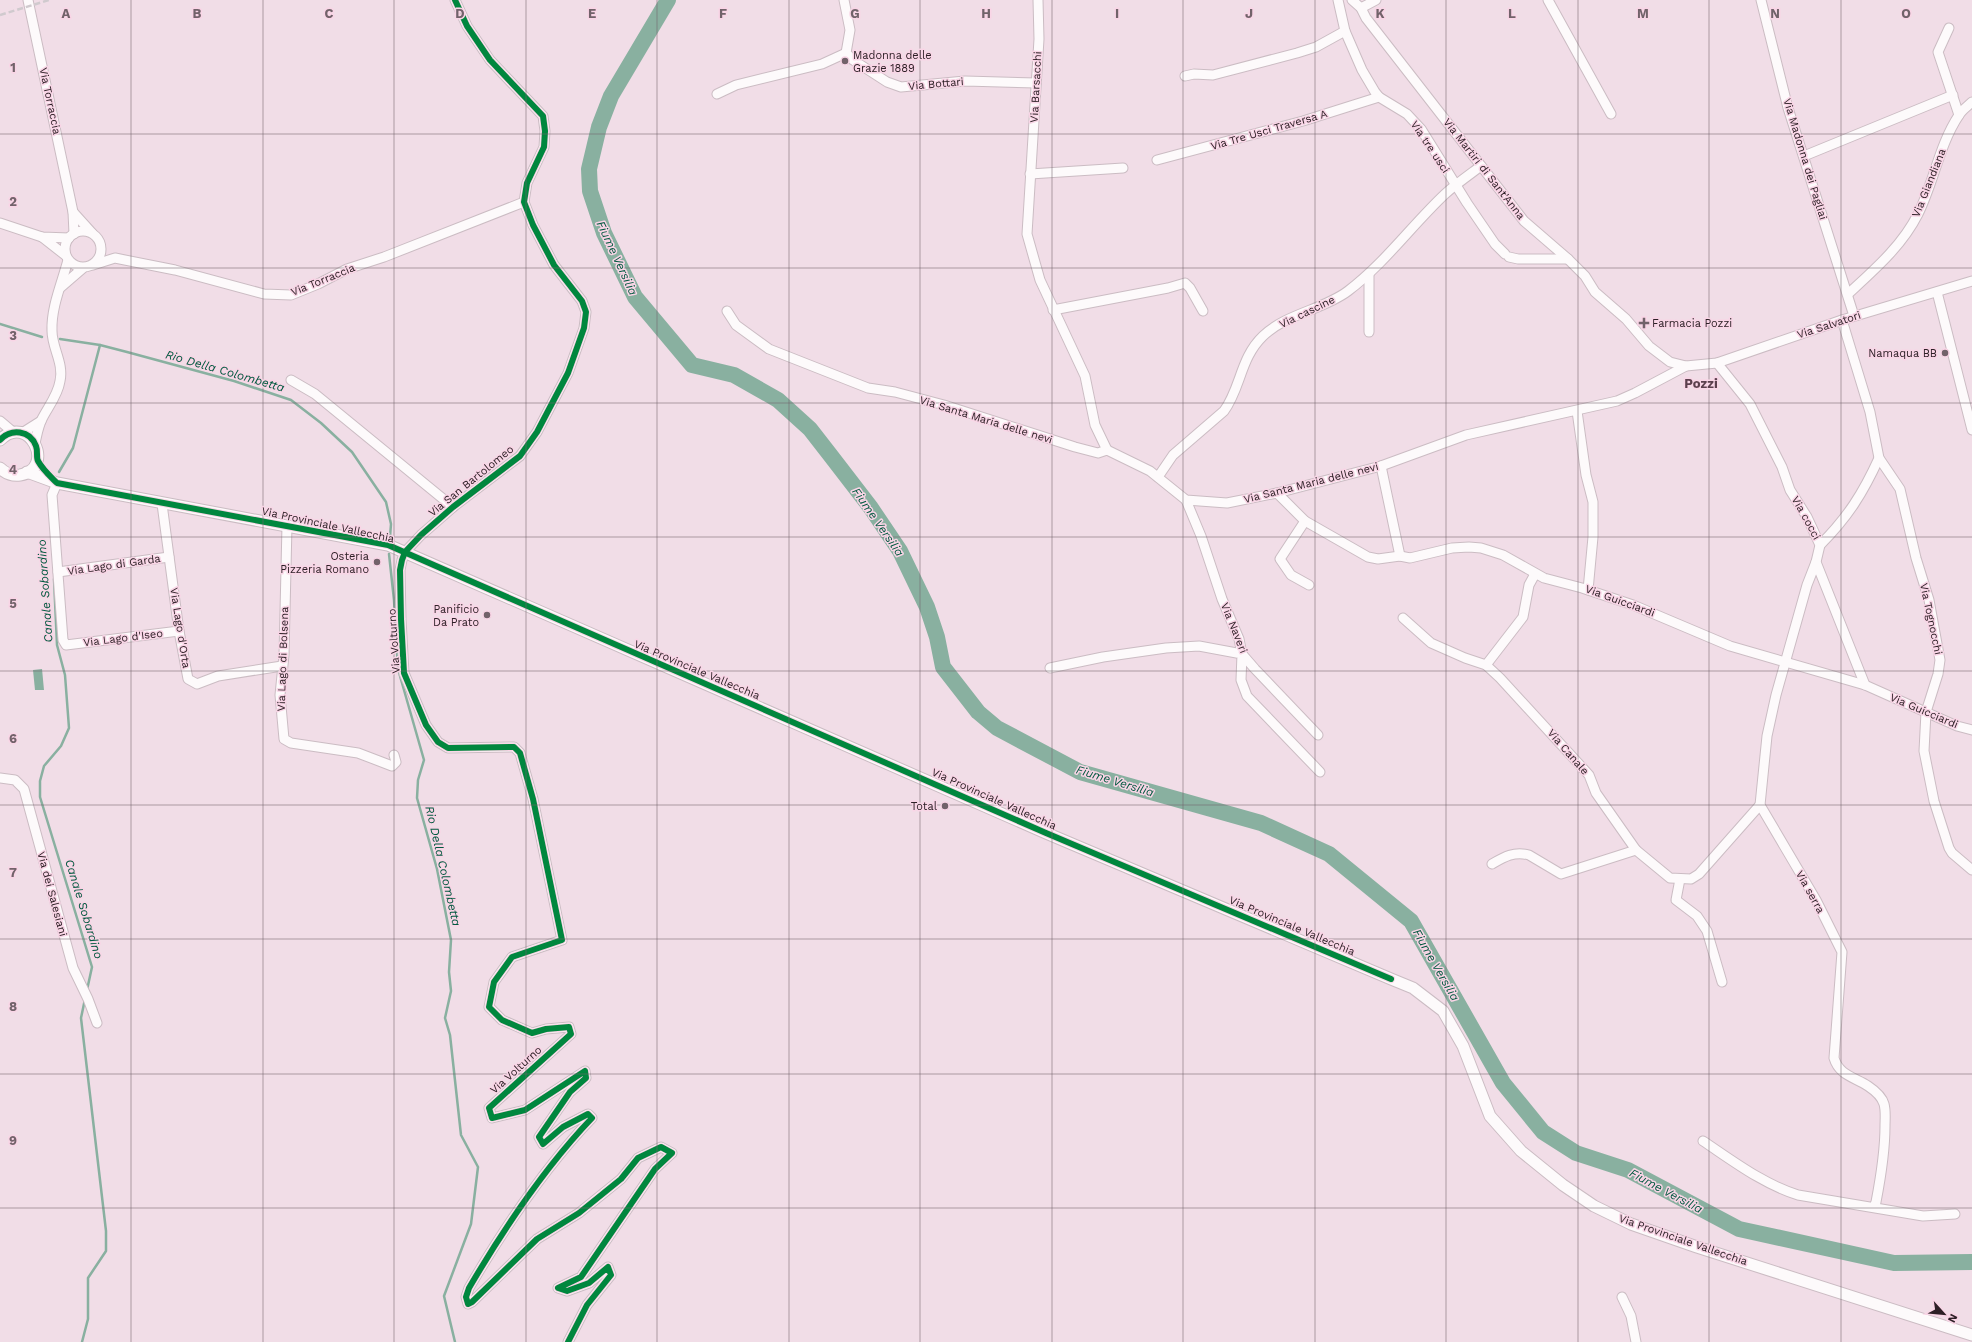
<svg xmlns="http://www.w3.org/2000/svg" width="1972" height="1342" font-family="'Work Sans',sans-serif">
  <rect width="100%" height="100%" fill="#f1dde7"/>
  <!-- water -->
  <path fill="#89b0a0" d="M 42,669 L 44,690 L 35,690 L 33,670 Z"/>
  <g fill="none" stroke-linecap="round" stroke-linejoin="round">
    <!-- stream -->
    <g stroke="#89b0a0" stroke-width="2.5">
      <path d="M 0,324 L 42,337"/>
      <path d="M 60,339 L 100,345 L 127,352 L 234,381 L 291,400 L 321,423 L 352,452 L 386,502 L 391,524 L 390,537"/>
      <path d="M 59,472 L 73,448 L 100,345"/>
      <path d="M 389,554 L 394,600 L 398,669 L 424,760 L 418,780 L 417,798 L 437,869 L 451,940 L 449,972 L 451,991 L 445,1018 L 450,1035 L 461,1135 L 478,1167 L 471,1224 L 444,1296 L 455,1342"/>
      <path d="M 54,579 L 57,645 L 65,675 L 69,728 L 61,746 L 44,766 L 40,781 L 40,797 L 92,967 L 87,990"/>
      <path d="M 82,1342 L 88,1319 L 88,1278 L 106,1251 L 106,1231 L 81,1018 L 85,999"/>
    </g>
    <!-- river -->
    <path stroke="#89b0a0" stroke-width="16" d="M 668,0 L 611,96 L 599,127 L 589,169 L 590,191 L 604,233 L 635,297 L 692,365 L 734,375 L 778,400 L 810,429 L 831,456 L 871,508 L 900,551 L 927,607 L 937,637 L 943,667 L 978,712 L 997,728 L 1080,772 L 1261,823 L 1329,854 L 1411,921 L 1503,1083 L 1543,1132 L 1576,1153 L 1628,1170 L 1739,1229 L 1894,1263 L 1972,1262"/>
    <defs>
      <g id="minor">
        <path d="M 28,0 L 73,212 L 74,234"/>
        <path d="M 455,0 L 467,26 L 490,60 L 543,116 L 545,131 L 544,147 L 527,183 L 524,202 L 533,225 L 554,265 L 582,301 L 586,312 L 584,328 L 568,373 L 537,432 L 520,456 L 453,507 L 421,535 L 405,552 L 402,560 L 400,570 L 401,619 L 404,673 L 426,725 L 438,742 L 448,748 L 514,747 L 520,753 L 533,799 L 562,940 L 512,957 L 494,982 L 489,1007 L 502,1020 L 532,1033 L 546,1029 L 569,1027 L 571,1034 L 489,1108 L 492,1118 L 525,1110 L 585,1071 L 586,1078 L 570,1092 L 539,1137 L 543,1144 L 563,1127 L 588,1114 L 592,1118 C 545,1167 503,1230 469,1288 L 466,1297 L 468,1304 L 472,1302 L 537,1239 L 579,1213 L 621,1179 L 638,1158 L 661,1147 L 672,1153 L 655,1169 L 581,1277 L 558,1288 L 567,1291 L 589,1283 L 608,1267 L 611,1275 L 587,1305 L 568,1342"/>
        <path d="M 844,0 L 850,30 L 846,53 L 853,60 L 887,82 L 901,87 L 965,81 L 1036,83"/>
        <path d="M 1038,0 L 1039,39 L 1027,234 L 1040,280 L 1085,376 L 1095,425 L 1107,450"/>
        <path d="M 1338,0 L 1345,31 L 1362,70 L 1375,92 L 1379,97 L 1407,114 L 1421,129 L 1467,203 L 1495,244 L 1505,254"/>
        <path d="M 1352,0 L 1361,8 L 1366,18 L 1524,221 L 1568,259 L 1585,276 L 1595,292 L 1626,319 L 1649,346 L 1670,362 L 1686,366 L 1717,363 L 1842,320 L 1972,281"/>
        <path d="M 1548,0 L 1611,114"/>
        <path d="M 1761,0 L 1788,108 L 1854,316"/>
        <path d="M 1361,8 L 1376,0"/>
        <path d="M 1949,28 L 1938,52 L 1959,115"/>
        <path d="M 1185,76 L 1194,74 L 1213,75 L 1297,53 L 1316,47 L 1345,31"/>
        <path d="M 717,94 L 736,85 L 822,64 L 846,53"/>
        <path d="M 1804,156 L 1953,95"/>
        <path d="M 1157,160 L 1303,121 L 1379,97"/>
        <path d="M 1030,174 L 1123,168"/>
        <path d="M 73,212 L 92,233"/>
        <path d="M 0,223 L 42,237 L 69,238"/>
        <circle cx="83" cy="249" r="18"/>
        <path d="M 42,237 L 65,255"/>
        <path d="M 1509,257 L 1518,259 L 1568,259"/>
        <path d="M 93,265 L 115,258 L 175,270 L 264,294 L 291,295 L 318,284 L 347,269 L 384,257 L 524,202"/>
        <path d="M 61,287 L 83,268"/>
        <path d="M 1937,292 L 1972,430"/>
        <path d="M 1848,294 C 1874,270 1902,246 1918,214 C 1934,182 1939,145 1959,115 C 1962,110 1968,106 1972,102"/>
        <path d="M 1053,310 L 1168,288 L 1185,283 L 1190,288 L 1203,311"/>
        <path d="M 727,311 L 736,325 L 769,349 L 868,388 L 895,392 L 944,405 L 1075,447 L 1098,453 L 1107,450 L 1150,471 L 1186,500 L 1227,503 L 1277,493 L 1381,466 L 1466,435 L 1617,401 L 1635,393 L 1686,366"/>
        <path d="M 1842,320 L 1870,412 L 1879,458 L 1900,489 L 1916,558 L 1929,600 L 1940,660 L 1938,674 L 1926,712 L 1924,751 L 1934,801 L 1949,848 L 1952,853 L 1972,870"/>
        <path d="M 1369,332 L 1369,274"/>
        <path d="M 1717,363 L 1750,404 L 1782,467 L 1790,490 L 1807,517 L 1820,545 L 1816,562 L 1865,685"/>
        <path d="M 291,380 L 315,394 L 453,507"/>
        <path d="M 1577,411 L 1586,475 L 1593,502 L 1593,537 L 1588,590"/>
        <path d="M 0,421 L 13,432"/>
        <path d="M 22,433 L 41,421"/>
        <path d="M 35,443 C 37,435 38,427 42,419 C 48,407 58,395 60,381 C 64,363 52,348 52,331 C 51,307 62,283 68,260"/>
        <path d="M 1381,466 L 1400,556"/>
        <path d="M 1158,477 L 1173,455 L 1224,411 C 1241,388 1240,358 1263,336 C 1287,313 1323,310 1348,291 C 1385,263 1412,225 1445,194 C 1456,184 1469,175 1481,166"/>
        <path d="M 57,483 L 52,495 L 63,640 L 66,645 L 179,631"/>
        <path d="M 1277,493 L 1305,521 L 1368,557 L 1378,559 L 1400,556 L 1410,558 L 1452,548 L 1469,547 L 1481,548 L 1503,555 L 1544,578 L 1582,588 L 1633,605 L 1730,646 L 1865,685 L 1957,726 L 1972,730"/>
        <path d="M 1186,500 L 1201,536 L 1222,599 L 1239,639 L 1242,654 L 1255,669 L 1318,735"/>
        <path d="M 162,504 L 179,631 L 188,679 L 197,684 L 218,676 L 282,666"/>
        <path d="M 1305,521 L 1280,559 L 1291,575 L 1309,585"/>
        <path d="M 287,525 L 284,655 L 280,695 L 284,739 L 291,743 L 358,753 L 392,766 L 396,762 L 394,755"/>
        <path d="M 1820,545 C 1848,517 1863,493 1879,458"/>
        <path d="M 1816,562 L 1807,585 L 1776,695 L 1767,736 L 1760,805 L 1816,900 L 1842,952 L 1834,1058 C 1839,1075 1854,1077 1868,1086 C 1874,1090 1882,1097 1884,1104 C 1886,1111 1885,1119 1885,1126 C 1885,1152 1881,1176 1876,1202 L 1874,1207"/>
        <path d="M 58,572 L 169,557"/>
        <path d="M 1403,618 L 1431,643 L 1465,658 L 1486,665 L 1500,678 L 1589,775 L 1596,793 L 1636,850 L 1670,878 L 1691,879 L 1699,874 L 1760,805"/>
        <path d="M 1486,665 L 1523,617 L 1529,585 L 1535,574"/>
        <path d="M 1050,668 L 1103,657 L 1166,648 L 1199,646 L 1242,654 L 1241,680 L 1247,696 L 1320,772"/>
        <path d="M 0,778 L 15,780 L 24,789 L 73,968 L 88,999 L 97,1023"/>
        <path d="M 1492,864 C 1504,857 1514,851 1529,855 L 1561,874 L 1636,850"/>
        <path d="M 1680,879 L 1676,900 L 1697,916 L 1707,931 L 1722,982"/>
        <path d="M 1703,1141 C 1733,1161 1763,1184 1798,1195 L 1923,1216 L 1955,1214"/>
        <path d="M 1622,1297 L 1631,1316 L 1636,1342"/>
      </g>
      <g id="major">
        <path d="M 0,440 C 29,411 57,469 20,475 C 12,476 5,473 0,468"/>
        <path d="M 27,472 L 57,483 L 388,545 L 1046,833 L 1391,979 L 1413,988 L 1443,1011 L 1463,1046 L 1490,1116 L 1521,1151 L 1563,1185 L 1594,1206 L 1631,1224 L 1697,1247 L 1972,1335"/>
      </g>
    </defs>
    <!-- minor casing -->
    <use href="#minor" stroke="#cbbcc3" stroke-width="11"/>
    <!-- major casing -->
    <use href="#major" stroke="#cbbcc3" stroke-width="13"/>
    <!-- minor -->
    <use href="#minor" stroke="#fdfafb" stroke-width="9"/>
    <!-- major -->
    <use href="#major" stroke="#fdfafb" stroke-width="11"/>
    <!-- rail -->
    <path stroke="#d0cace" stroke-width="2.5" stroke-dasharray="6 3" stroke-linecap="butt" d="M 0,15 L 49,0"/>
    <defs>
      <g id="cycleway">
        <path d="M 455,0 L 467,26 L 490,60 L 543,116 L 545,131 L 544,147 L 527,183 L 524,202 L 533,225 L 554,265 L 582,301 L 586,312 L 584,328 L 568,373 L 537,432 L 520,456 L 453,507 L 421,535 L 405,552 L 402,560 L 400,570 L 401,619 L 404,673 L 426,725 L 438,742 L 448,748 L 514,747 L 520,753 L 533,799 L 562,940 L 512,957 L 494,982 L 489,1007 L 502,1020 L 532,1033 L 546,1029 L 569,1027 L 571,1034 L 489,1108 L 492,1118 L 525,1110 L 585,1071 L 586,1078 L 570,1092 L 539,1137 L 543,1144 L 563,1127 L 588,1114 L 592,1118 C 545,1167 503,1230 469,1288 L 466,1297 L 468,1304 L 472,1302 L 537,1239 L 579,1213 L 621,1179 L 638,1158 L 661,1147 L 672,1153 L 655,1169 L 581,1277 L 558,1288 L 567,1291 L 589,1283 L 608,1267 L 611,1275 L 587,1305 L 568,1342"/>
        <path d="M 0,440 C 11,428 30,430 36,446 C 38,451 36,457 38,461 C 43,470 50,476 57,483 L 388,545 L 1046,833 L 1391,979"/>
      </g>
    </defs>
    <!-- cycleway casing -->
    <use href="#cycleway" stroke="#f9d5e6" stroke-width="8"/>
    <!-- cycleway -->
    <use href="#cycleway" stroke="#00873e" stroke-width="6"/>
  </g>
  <!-- grid -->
  <path fill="none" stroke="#72626a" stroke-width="1" stroke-opacity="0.55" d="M 131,0 L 131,1342M 263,0 L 263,1342M 394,0 L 394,1342M 526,0 L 526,1342M 657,0 L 657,1342M 789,0 L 789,1342M 920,0 L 920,1342M 1052,0 L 1052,1342M 1183,0 L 1183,1342M 1315,0 L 1315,1342M 1446,0 L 1446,1342M 1578,0 L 1578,1342M 1709,0 L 1709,1342M 1841,0 L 1841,1342M 0,134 L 1972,134M 0,268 L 1972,268M 0,403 L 1972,403M 0,537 L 1972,537M 0,671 L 1972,671M 0,805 L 1972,805M 0,939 L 1972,939M 0,1074 L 1972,1074M 0,1208 L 1972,1208"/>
  <!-- markers -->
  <g fill="#72626a" stroke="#f9d5e6" stroke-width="1.5">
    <circle cx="845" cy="61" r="4"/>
    <path d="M1642 317h4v4h4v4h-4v4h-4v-4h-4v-4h4z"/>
    <circle cx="1945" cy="353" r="4"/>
    <circle cx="377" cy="562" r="4"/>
    <circle cx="487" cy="615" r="4"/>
    <circle cx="945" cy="806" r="4"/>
  </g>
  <g text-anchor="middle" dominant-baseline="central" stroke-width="3" stroke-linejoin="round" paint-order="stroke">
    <!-- poi labels -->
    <g font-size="11" fill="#2d2026" stroke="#f9d5e6" text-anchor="end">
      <text x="853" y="55" text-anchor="start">Madonna delle<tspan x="853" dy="13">Grazie 1889</tspan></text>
      <text x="1652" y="323" text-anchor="start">Farmacia Pozzi</text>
      <text x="1937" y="353">Namaqua BB</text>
      <text x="369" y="556">Osteria<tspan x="369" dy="13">Pizzeria Romano</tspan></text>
      <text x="479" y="609">Panificio<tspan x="479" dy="13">Da Prato</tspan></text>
      <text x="937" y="806">Total</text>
    </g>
    <!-- street labels -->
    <g font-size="11" fill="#2d2026" stroke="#f9d5e6">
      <text transform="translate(936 84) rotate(-5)">Via Bottari</text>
      <text transform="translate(1036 87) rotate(-87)">Via Barsacchi</text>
      <text transform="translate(50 101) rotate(78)">Via Torraccia</text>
      <text transform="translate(1269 130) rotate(-16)">Via Tre Usci Traversa A</text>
      <text transform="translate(1430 147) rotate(56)">Via tre usci</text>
      <text transform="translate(1805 159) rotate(73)">Via Madonna dei Pagliai</text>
      <text transform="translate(1484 169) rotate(52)">Via Martiri di Sant'Anna</text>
      <text transform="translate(1929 183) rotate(-68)">Via Giandiana</text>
      <text transform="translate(323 280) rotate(-22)">Via Torraccia</text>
      <text transform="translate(1307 312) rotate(-26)">Via cascine</text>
      <text transform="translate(1829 325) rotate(-18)">Via Salvatori</text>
      <text transform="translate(986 420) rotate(17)">Via Santa Maria delle nevi</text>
      <text transform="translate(471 481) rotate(-39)">Via San Bartolomeo</text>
      <text transform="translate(1311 483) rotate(-14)">Via Santa Maria delle nevi</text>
      <text transform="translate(1806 518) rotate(61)">Via cocci</text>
      <text transform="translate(328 525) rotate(12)">Via Provinciale Vallecchia</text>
      <text transform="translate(114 565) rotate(-8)">Via Lago di Garda</text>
      <text transform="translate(1620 601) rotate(20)">Via Guicciardi</text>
      <text transform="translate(1931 619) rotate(78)">Via Tognocchi</text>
      <text transform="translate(180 628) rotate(81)">Via Lago d'Orta</text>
      <text transform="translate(1234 628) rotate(68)">Via Naveri</text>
      <text transform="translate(123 638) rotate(-7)">Via Lago d'Iseo</text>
      <text transform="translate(394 641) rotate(-94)">Via Volturno</text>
      <text transform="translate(283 659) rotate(-88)">Via Lago di Bolsena</text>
      <text transform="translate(697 670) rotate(23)">Via Provinciale Vallecchia</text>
      <text transform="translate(1924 711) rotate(23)">Via Guicciardi</text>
      <text transform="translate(1568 752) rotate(49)">Via Canale</text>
      <text transform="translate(994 799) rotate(24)">Via Provinciale Vallecchia</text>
      <text transform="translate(1810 892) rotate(61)">Via serra</text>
      <text transform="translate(52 894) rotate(75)">Via dei Salesiani</text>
      <text transform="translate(1292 926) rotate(23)">Via Provinciale Vallecchia</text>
      <text transform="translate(516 1070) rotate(-42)">Via Volturno</text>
      <text transform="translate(1683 1240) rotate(19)">Via Provinciale Vallecchia</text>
    </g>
    <!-- water labels -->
    <g font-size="12" font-style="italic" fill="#00593f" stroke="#f9d5e6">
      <text transform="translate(617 258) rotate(65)">Fiume Versilia</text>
      <text transform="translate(225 371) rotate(16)">Rio Della Colombetta</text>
      <text transform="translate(878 522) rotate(55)">Fiume Versilia</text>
      <text transform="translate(45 591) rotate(-94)">Canale Sobardino</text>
      <text transform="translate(1115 781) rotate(17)">Fiume Versilia</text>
      <text transform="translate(443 866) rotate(77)">Rio Della Colombetta</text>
      <text transform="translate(84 909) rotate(73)">Canale Sobardino</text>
      <text transform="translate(1436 965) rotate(60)">Fiume Versilia</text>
      <text transform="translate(1666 1191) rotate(28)">Fiume Versilia</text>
    </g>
    <!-- quarter labels -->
    <g font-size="13" font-weight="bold" fill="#5c3f4d" stroke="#f9d5e6">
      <text x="1701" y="383">Pozzi</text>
    </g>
  </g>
  <g font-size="13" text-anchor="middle" font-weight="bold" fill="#72626a" stroke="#f9d5e6" stroke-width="3" stroke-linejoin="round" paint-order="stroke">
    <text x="66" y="18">A</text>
    <text x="197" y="18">B</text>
    <text x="329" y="18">C</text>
    <text x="460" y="18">D</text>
    <text x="592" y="18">E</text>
    <text x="723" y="18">F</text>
    <text x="855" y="18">G</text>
    <text x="986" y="18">H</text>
    <text x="1117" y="18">I</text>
    <text x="1249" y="18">J</text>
    <text x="1380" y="18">K</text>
    <text x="1512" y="18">L</text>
    <text x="1643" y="18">M</text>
    <text x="1775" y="18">N</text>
    <text x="1906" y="18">O</text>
    <text x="13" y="72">1</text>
    <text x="13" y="206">2</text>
    <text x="13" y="340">3</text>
    <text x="13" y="474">4</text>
    <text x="13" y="608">5</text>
    <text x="13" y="743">6</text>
    <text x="13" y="877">7</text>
    <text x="13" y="1011">8</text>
    <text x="13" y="1145">9</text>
  </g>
  <!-- north arrow -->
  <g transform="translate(1944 1314) rotate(117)" stroke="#f9d5e6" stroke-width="3" paint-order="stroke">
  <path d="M0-3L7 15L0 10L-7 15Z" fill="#2d2026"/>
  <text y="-6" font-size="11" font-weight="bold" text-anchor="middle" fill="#2d2026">N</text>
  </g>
</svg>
